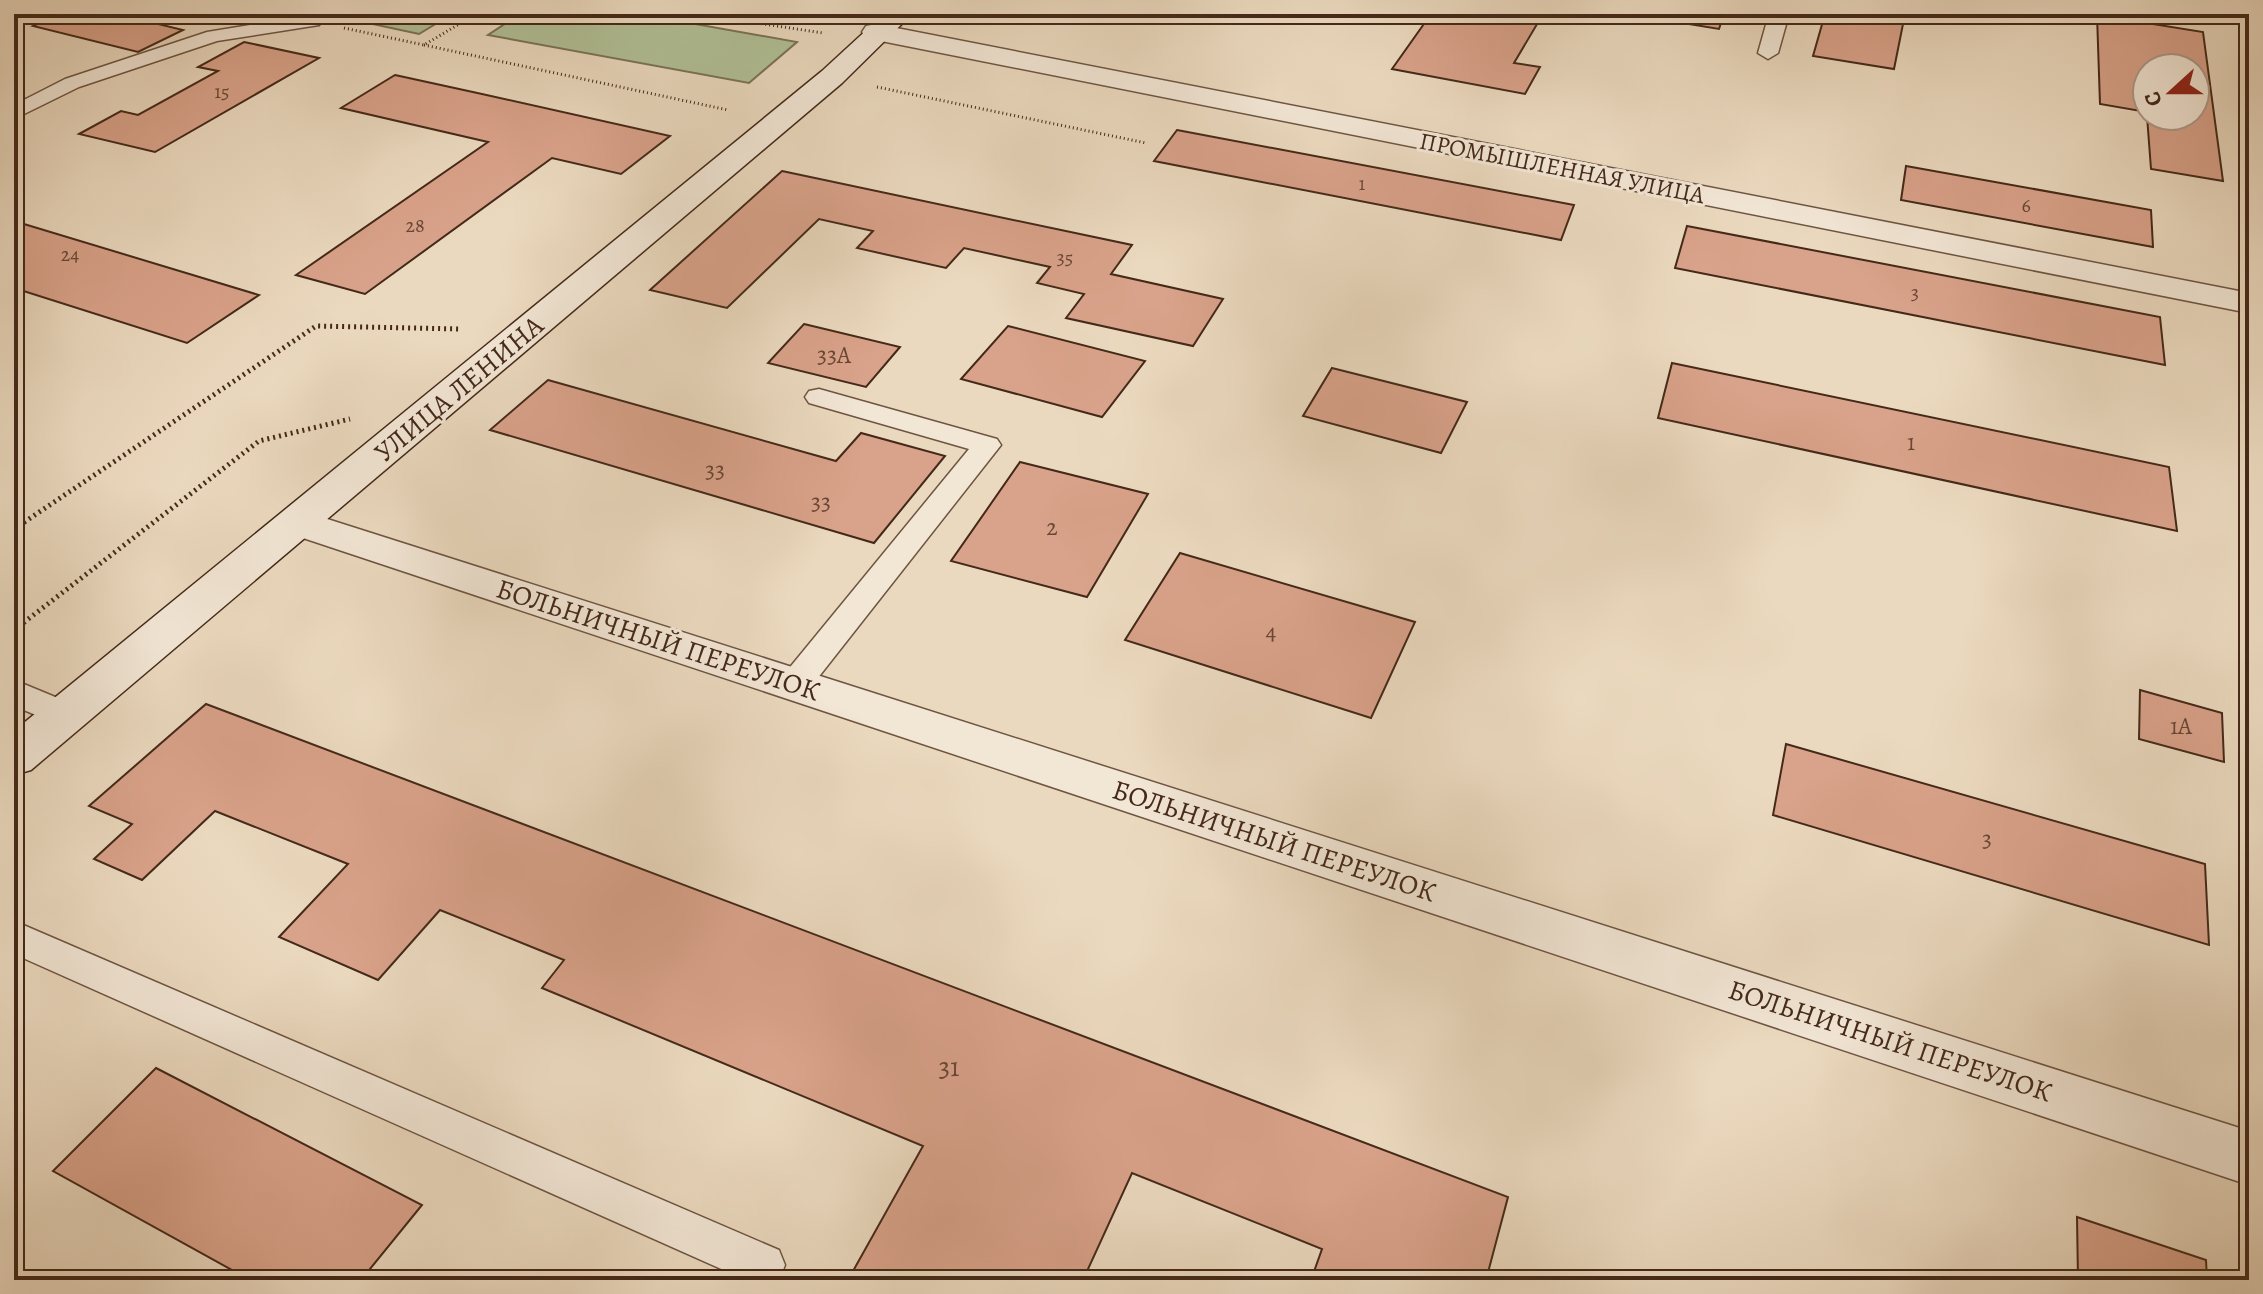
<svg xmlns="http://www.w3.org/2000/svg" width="2263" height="1294" font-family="Alegreya,serif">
  <rect width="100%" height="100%" fill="#ebd9bf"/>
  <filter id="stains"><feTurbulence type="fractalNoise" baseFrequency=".0025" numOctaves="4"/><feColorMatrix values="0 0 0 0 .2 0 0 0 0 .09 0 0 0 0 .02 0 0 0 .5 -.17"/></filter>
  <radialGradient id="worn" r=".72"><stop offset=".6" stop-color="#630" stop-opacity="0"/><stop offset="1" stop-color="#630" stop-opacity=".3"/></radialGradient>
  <!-- green -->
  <g fill="#b1c097" stroke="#7a7458" stroke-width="2">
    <path d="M 326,14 L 452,14 L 419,34 Z"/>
    <path d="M 520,14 L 639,14 L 797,42 L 749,83 L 488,35 Z"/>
  </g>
  <!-- building -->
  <g fill="#d9a28a" stroke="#442919" stroke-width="2">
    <path d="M 58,14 L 117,14 L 183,30 L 138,52 L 33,26 Z"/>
    <path d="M 1431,14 L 1543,14 L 1514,63 L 1540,67 L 1525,94 L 1392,69 Z"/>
    <path d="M 1666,14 L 1724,14 L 1719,29 L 1664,20 Z"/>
    <path d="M 1825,14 L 1905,14 L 1894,69 L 1813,56 Z"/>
    <path d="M 2097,15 L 2203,32 L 2223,181 L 2151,169 L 2147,116 L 2195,116 L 2195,68 L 2147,68 L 2147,115 L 2147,112 L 2100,104 Z"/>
    <path d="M 244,42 L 319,58 L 155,152 L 79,134 L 121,111 L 138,115 L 218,71 L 198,67 Z"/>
    <path d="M 395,75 L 482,94 L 670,136 L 621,174 L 552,158 L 365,294 L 296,275 L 488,142 L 341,108 Z"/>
    <path d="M 1177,130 L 1574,205 L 1561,240 L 1154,161 Z"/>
    <path d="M 1906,166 L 2151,210 L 2153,247 L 1901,200 Z"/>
    <path d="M 782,171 L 1132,245 L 1111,274 L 1223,299 L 1193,346 L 1066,318 L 1084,294 L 1037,283 L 1050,267 L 964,248 L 946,268 L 857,248 L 873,231 L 819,219 L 727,308 L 650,290 Z"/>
    <path d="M 14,221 L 259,295 L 187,343 L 14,288 Z"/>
    <path d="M 1687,226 L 2160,317 L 2165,365 L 1675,268 Z"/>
    <path d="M 804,324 L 900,347 L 866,387 L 768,363 Z"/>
    <path d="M 1008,326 L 1145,361 L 1102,417 L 961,379 Z"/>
    <path d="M 1672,363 L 2169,467 L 2177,531 L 1658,418 Z"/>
    <path d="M 1332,368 L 1467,402 L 1441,453 L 1303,416 Z"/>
    <path d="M 548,380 L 836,461 L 861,433 L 945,456 L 874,543 L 490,430 Z"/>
    <path d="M 1020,462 L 1148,494 L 1087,597 L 951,561 Z"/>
    <path d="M 1180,553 L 1415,622 L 1371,718 L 1125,640 Z"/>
    <path d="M 2140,690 L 2222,713 L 2224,762 L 2139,739 Z"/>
    <path d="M 206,704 L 1508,1197 L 1486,1280 L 1311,1280 L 1322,1249 L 1132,1173 L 1083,1280 L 848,1280 L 923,1146 L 542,988 L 564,960 L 440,910 L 378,980 L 279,937 L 348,864 L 215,811 L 142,880 L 94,859 L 132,824 L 89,806 Z"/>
    <path d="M 1786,744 L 2205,864 L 2209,945 L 1773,815 Z"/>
    <path d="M 156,1068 L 422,1205 L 361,1280 L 250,1280 L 53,1171 Z"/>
    <path d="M 2077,1217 L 2206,1260 L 2207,1280 L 2078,1280 Z"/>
  </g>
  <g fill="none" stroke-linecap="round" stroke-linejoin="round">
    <defs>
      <g id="lane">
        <path d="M 1769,14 L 1789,14 L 1778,53 L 1768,59 L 1758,53 Z"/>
        <path d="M 312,15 L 322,21 L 319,25 L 217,41 L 79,87 L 14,119 L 14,105 L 65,79 L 207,32 Z"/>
        <path d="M 819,389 L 997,439 L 1001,445 L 806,693 L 794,697 L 782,693 L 778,685 L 782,677 L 969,449 L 809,403 L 805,397 L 809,391 Z"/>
        <path d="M 14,680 L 77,706 L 82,715 L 77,724 L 65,727 L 14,706 Z"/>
        <path d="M 14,921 L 779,1250 L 785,1265 L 779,1280 L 746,1280 L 14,954 Z"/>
      </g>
      <g id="street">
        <path d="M 876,24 L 2249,293 L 2249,313 L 866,38 L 862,32 L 866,26 Z"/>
        <path d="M 299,510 L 2249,1131 L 2249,1185 L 285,532 L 279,523 L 285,514 Z"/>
      </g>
      <path id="secondary" d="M 884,14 L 912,14 L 842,83 L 31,770 L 14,775 L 14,731 L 822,71 Z"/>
    </defs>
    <!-- lane casing -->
    <use href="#lane" stroke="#6e5542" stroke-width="3"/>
    <!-- street casing -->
    <use href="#street" stroke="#6e5542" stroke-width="3"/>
    <!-- secondary casing -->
    <use href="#secondary" stroke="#442919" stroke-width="3"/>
    <!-- path-far1 -->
    <g stroke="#442919" stroke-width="3" stroke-dasharray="1 3" stroke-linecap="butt">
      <path d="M 698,14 L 823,33"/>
      <path d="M 14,23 L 33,14"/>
      <path d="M 344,28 L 424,45 L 476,14"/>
      <path d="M 424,45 L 728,110"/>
      <path d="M 877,87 L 1146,143"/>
    </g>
    <!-- path -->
    <g stroke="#442919" stroke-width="5" stroke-dasharray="2 4" stroke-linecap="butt">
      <path d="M 14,529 L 316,326 L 460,329"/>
      <path d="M 14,630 L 259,441 L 350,419"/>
    </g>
    <!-- lane -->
    <use href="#lane" fill="#f2e6d5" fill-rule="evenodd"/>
    <!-- street -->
    <use href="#street" fill="#f2e6d5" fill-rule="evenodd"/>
    <!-- secondary -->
    <use href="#secondary" fill="#f2e6d5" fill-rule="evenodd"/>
  </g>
  <g text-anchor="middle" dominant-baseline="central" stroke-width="6" stroke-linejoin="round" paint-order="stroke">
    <!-- far-number labels -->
    <g font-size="20" fill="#694735">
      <text x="222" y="91">15</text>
      <text x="1362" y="183">1</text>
      <text x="2026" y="205">6</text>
      <text x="415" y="225">28</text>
      <text x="70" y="254">24</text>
      <text x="1065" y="257">35</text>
      <text x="1915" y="292">3</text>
    </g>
    <!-- far-street labels -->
    <g font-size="24" fill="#442919" stroke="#f2e6d5">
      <text transform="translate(1562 168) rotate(11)">ПРОМЫШЛЕННАЯ УЛИЦА</text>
    </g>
    <!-- number labels -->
    <g font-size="24" fill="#694735">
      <text x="834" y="355">33А</text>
      <text x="1911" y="442">1</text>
      <text x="715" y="470">33</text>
      <text x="821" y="502">33</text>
      <text x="1052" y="527">2</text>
      <text x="1271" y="631">4</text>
      <text x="2181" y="726">1А</text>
      <text x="1987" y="839">3</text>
    </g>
    <!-- street labels -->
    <g font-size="28" fill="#442919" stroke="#f2e6d5">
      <text transform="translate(459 389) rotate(-40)">УЛИЦА ЛЕНИНА</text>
      <text transform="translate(658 640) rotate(18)">БОЛЬНИЧНЫЙ ПЕРЕУЛОК</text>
      <text transform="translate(1274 841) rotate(18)">БОЛЬНИЧНЫЙ ПЕРЕУЛОК</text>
      <text transform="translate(1890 1041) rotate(18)">БОЛЬНИЧНЫЙ ПЕРЕУЛОК</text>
    </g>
    <!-- near-number labels -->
    <g font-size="28" fill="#694735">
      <text x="949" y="1067">31</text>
    </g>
  </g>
  <!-- margin -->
  <rect width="2263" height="1294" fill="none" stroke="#ebd9bf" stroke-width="48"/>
  <rect x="16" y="16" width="2231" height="1262" fill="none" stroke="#442919" stroke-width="4"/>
  <rect x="24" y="24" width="2215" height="1246" fill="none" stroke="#442919" stroke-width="2"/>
  <!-- north arrow -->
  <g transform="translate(2171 92) rotate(249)"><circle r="38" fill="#f2e6d5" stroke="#ac9a8a" stroke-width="2"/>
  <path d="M0-6L14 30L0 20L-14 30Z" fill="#8f2418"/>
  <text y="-12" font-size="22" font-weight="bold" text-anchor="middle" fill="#442919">С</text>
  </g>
  <rect width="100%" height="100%" filter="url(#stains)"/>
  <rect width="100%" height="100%" fill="url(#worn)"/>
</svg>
